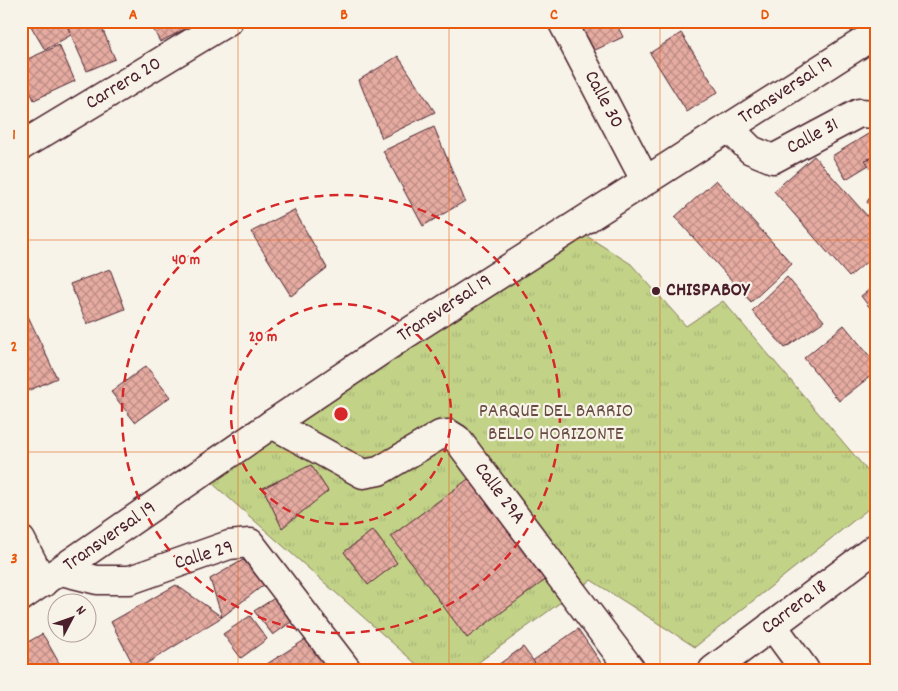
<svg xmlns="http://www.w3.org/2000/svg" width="898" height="691" font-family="Dekko,sans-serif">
  <defs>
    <pattern id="park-tufts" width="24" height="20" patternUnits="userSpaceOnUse" patternTransform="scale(1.25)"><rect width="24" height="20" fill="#c2d388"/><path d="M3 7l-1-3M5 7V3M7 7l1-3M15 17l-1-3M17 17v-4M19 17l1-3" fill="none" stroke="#a8b576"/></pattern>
    <pattern id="building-cross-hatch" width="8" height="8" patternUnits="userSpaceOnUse" patternTransform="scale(1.25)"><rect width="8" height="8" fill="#e6aca2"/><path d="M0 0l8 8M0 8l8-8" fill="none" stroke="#bc8b84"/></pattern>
  </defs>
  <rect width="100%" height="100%" fill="#f7f3e8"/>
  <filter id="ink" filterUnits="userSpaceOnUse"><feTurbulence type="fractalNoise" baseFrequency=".02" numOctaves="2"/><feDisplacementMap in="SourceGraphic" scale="10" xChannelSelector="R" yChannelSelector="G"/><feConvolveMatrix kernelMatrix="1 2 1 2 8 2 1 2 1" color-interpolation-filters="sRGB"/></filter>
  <g filter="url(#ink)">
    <!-- park -->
    <path fill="url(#park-tufts)" stroke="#86795a" d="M 566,223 L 631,264 L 686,326 L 723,301 L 877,482 L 877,502 L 695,647 L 591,580 L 468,670 L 423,670 L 194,467 Z"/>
    <!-- building -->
    <g fill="url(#building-cross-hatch)" stroke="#4a1f2b">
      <path d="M 28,21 L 70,21 L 76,32 L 45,50 Z"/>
      <path d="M 83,21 L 99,21 L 115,59 L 87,71 L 68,28 Z"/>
      <path d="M 149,21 L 181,21 L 185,29 L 160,42 Z"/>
      <path d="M 579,21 L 615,21 L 623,37 L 593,51 Z"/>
      <path d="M 681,33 L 718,92 L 687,112 L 650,53 Z"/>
      <path d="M 59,45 L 75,81 L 34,100 L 21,71 L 21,62 Z"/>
      <path d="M 398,56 L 435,112 L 382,138 L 359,80 Z"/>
      <path d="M 434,127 L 465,201 L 423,226 L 383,151 Z"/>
      <path d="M 873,131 L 877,134 L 877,160 L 846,179 L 832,156 Z"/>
      <path d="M 814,156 L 877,227 L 877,253 L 849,277 L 774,191 Z"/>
      <path d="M 877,156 L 877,178 L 865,160 Z"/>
      <path d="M 716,180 L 792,264 L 751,302 L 675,217 Z"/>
      <path d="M 877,186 L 877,214 L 867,202 Z"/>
      <path d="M 294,210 L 327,268 L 291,296 L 251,232 Z"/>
      <path d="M 110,269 L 125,309 L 87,324 L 70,284 Z"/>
      <path d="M 787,277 L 824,321 L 785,348 L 752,311 Z"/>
      <path d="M 877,284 L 877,317 L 861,296 Z"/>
      <path d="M 27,314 L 57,378 L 21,394 L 21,317 Z"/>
      <path d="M 844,325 L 877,365 L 877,371 L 839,401 L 804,358 Z"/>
      <path d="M 146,366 L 170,397 L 135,422 L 111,392 Z"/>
      <path d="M 311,465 L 328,491 L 282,528 L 263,488 Z"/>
      <path d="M 471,477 L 556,572 L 467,638 L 391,536 Z"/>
      <path d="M 373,530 L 397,563 L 368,585 L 344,552 Z"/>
      <path d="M 243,560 L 269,581 L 222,617 L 210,579 Z"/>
      <path d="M 176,585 L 222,617 L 136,670 L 111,622 Z"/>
      <path d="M 281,594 L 298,617 L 273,635 L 254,611 Z"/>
      <path d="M 250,616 L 267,639 L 241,658 L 223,634 Z"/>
      <path d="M 578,629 L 606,670 L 536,670 L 531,662 Z"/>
      <path d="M 42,634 L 45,638 L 63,670 L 24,670 L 21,664 L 21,646 Z"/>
      <path d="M 314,634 L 336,670 L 271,670 L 267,664 Z"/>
      <path d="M 523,647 L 540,670 L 491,670 Z"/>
    </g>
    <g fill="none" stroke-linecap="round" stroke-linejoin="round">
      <defs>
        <g id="street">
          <path d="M 562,21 L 645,180"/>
          <path d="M 729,128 L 751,150 L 773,159 L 859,113 L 877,114"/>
          <path d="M 21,146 L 228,21"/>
          <path d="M 272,424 L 363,474 L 379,471 L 440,435 L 449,434 L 457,439 L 631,670"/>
          <path d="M 21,540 L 43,583"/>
          <path d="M 61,571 L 97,580 L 130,580 L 229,545 L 250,543 L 347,670"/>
          <path d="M 772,625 L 805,670"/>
          <path d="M 713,670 L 877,547"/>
        </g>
        <path id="primary" d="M 21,597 L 272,424 L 406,334 L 877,33"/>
      </defs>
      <!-- street casing -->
      <use href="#street" stroke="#4a1f2b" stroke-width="31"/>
      <!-- primary casing -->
      <use href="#primary" stroke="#4a1f2b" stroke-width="31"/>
      <!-- street -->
      <use href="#street" stroke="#f7f3e8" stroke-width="28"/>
      <!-- primary -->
      <use href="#primary" stroke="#f7f3e8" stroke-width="28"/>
    </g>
  </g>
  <!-- grid -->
  <path fill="none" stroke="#e8590c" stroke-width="1" stroke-opacity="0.55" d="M 238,21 L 238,670M 449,21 L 449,670M 660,21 L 660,670M 21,240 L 877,240M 21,452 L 877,452"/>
  <!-- distance rings -->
  <g fill="none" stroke="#d62828" stroke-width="2.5" stroke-dasharray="9 6">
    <circle cx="341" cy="414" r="110"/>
    <circle cx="341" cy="414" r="219"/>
  </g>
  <!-- markers -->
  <circle fill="#4a1f2b" stroke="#f7f3e8" stroke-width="2" cx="656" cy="291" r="5"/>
  <g text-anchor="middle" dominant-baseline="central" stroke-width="4.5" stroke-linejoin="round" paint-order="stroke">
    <!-- street labels -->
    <g font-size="20" fill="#4a1f2b" stroke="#f7f3e8">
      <text transform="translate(124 84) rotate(-31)">Carrera 20</text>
      <text transform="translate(786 91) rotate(-33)">Transversal 19</text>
      <text transform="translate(603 100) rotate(62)">Calle 30</text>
      <text transform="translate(813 137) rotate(-28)">Calle 31</text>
      <text transform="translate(445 309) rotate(-33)">Transversal 19</text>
      <text transform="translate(499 494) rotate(53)">Calle 29A</text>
      <text transform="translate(110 537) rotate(-35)">Transversal 19</text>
      <text transform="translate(204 556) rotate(-17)">Calle 29</text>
      <text transform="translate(795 608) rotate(-37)">Carrera 18</text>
    </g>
    <!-- poi labels -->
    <g font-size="20" font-weight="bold" fill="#4a1f2b" stroke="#f7f3e8" text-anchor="start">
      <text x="666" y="291">CHISPABOY</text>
    </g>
    <!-- park labels -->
    <g font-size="20" fill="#684c42" stroke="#f7f3e8">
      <text x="556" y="412">PARQUE DEL BARRIO<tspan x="556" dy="23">BELLO HORIZONTE</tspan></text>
    </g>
  </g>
  <circle cx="341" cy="414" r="8" fill="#d62828" stroke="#f7f3e8" stroke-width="2.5"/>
  <g font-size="15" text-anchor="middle" font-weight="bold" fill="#d62828" stroke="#f7f3e8" stroke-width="4.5" stroke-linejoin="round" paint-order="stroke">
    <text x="186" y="264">40 m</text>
    <text x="263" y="341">20 m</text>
  </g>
  <!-- margin -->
  <rect width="898" height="691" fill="none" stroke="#f7f3e8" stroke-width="55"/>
  <!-- north arrow -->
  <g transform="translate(72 618) rotate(49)"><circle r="24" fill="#f7f3e8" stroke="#b29e9c"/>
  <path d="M0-4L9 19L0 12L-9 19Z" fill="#4a1f2b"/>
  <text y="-8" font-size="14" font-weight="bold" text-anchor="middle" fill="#4a1f2b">N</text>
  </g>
  <rect x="28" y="28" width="842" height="636" fill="none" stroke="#e8590c" stroke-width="2"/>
  <g font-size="16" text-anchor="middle" font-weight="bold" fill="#e8590c">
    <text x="133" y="19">A</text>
    <text x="344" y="19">B</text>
    <text x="554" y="19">C</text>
    <text x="765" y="19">D</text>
    <text x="14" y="139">1</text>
    <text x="14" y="351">2</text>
    <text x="14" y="563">3</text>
  </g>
</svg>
